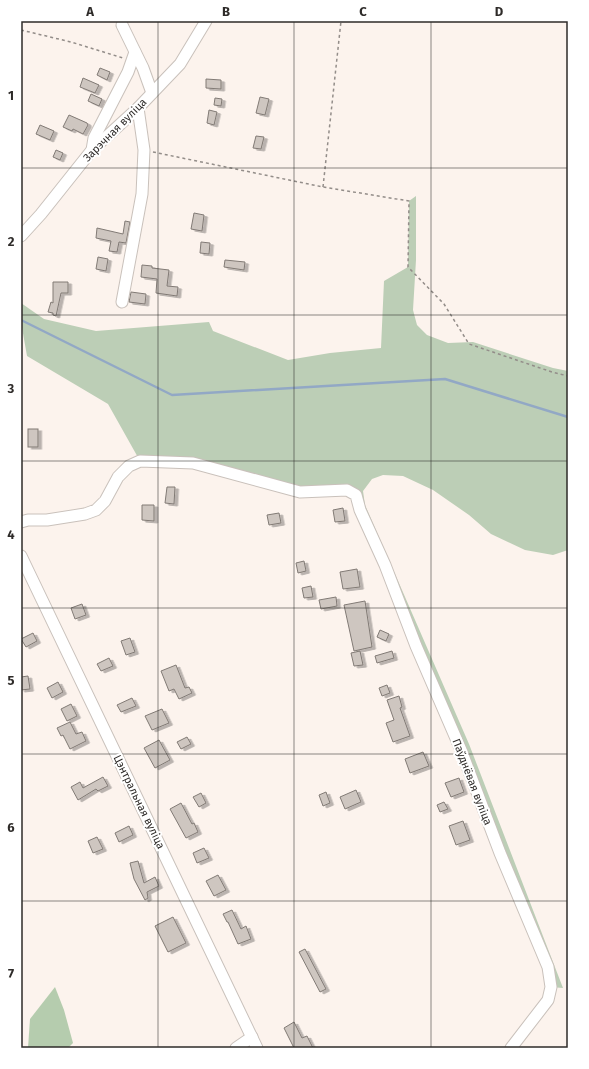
<svg xmlns="http://www.w3.org/2000/svg" width="589" height="1069" font-family="'Fira Sans',sans-serif">
  <defs>
    <filter id="shadow"><feDropShadow dx="3.5" dy="2" stdDeviation="0" flood-color="#0004"/></filter>
  </defs>
  <rect width="100%" height="100%" fill="#fcf3ed"/>
  <!-- green -->
  <path fill="#bcceb6" d="M 416,196 L 416,260 L 413,310 L 417,325 L 427,335 L 448,343 L 473,342 L 553,368 L 568,371 L 568,550 L 553,555 L 525,550 L 491,534 L 469,515 L 433,490 L 403,476 L 383,475 L 372,479 L 363,491 L 365,505 L 469,744 L 563,988 L 551,987 L 356,495 L 300,492 L 193,463 L 140,461 L 108,404 L 27,356 L 21,322 L 21,303 L 44,319 L 96,331 L 209,322 L 213,331 L 288,360 L 330,353 L 381,348 L 384,281 L 408,267 L 409,201 Z"/>
  <!-- forest -->
  <path fill="#b5ccae" d="M 55,987 L 64,1010 L 73,1043 L 68,1048 L 28,1048 L 30,1019 Z"/>
  <g fill="none" stroke-linecap="round" stroke-linejoin="round">
    <!-- stream -->
    <path stroke="#92a8c5" stroke-width="2.5" d="M 21,320 L 172,395 L 445,379 L 568,417"/>
  </g>
  <!-- building -->
  <g fill="#cec6c0" stroke="#817a75" filter="url(#shadow)">
    <path d="M 100,68 L 110,72 L 107,80 L 97,75 Z"/>
    <path d="M 83,78 L 99,85 L 95,93 L 80,87 Z"/>
    <path d="M 206,79 L 221,80 L 221,89 L 206,88 Z"/>
    <path d="M 91,94 L 102,99 L 99,106 L 88,101 Z"/>
    <path d="M 260,97 L 269,99 L 265,115 L 256,113 Z"/>
    <path d="M 215,98 L 222,99 L 221,106 L 214,105 Z"/>
    <path d="M 209,110 L 217,112 L 214,125 L 207,123 Z"/>
    <path d="M 69,115 L 87,123 L 88,125 L 83,134 L 73,129 L 72,131 L 63,127 Z"/>
    <path d="M 40,125 L 54,131 L 50,140 L 36,134 Z"/>
    <path d="M 256,136 L 264,137 L 261,149 L 253,148 Z"/>
    <path d="M 56,150 L 63,153 L 60,160 L 53,157 Z"/>
    <path d="M 194,213 L 204,215 L 202,231 L 191,229 Z"/>
    <path d="M 125,221 L 130,222 L 126,243 L 119,242 L 117,252 L 109,251 L 111,241 L 96,238 L 97,228 L 123,234 Z"/>
    <path d="M 201,242 L 210,243 L 209,254 L 200,253 Z"/>
    <path d="M 98,257 L 108,259 L 106,271 L 96,269 Z"/>
    <path d="M 225,260 L 245,262 L 244,270 L 224,267 Z"/>
    <path d="M 142,265 L 152,266 L 152,268 L 169,270 L 167,286 L 178,287 L 177,296 L 156,293 L 157,279 L 141,277 Z"/>
    <path d="M 53,282 L 68,282 L 68,293 L 61,293 L 56,316 L 53,315 L 53,313 L 48,312 L 51,302 L 53,303 Z"/>
    <path d="M 131,292 L 146,294 L 145,304 L 129,302 Z"/>
    <rect x="28" y="429" width="10" height="18"/>
    <path d="M 167,487 L 175,487 L 174,504 L 165,503 Z"/>
    <path d="M 142,505 L 154,505 L 154,521 L 142,520 Z"/>
    <path d="M 343,508 L 345,521 L 335,522 L 333,510 Z"/>
    <path d="M 279,513 L 281,523 L 269,525 L 267,515 Z"/>
    <path d="M 304,561 L 306,571 L 298,573 L 296,563 Z"/>
    <path d="M 357,569 L 360,587 L 343,589 L 340,572 Z"/>
    <path d="M 311,586 L 313,597 L 304,598 L 302,588 Z"/>
    <path d="M 336,597 L 337,606 L 321,609 L 319,600 Z"/>
    <path d="M 365,601 L 372,647 L 354,651 L 344,605 Z"/>
    <path d="M 82,604 L 86,615 L 75,619 L 71,608 Z"/>
    <path d="M 380,630 L 389,634 L 386,641 L 377,637 Z"/>
    <path d="M 33,633 L 37,641 L 26,647 L 21,639 Z"/>
    <path d="M 130,638 L 135,652 L 126,655 L 121,641 Z"/>
    <path d="M 360,651 L 363,665 L 354,666 L 351,653 Z"/>
    <path d="M 392,651 L 394,658 L 377,663 L 375,656 Z"/>
    <path d="M 109,658 L 113,666 L 101,671 L 97,664 Z"/>
    <path d="M 176,665 L 185,688 L 189,687 L 192,693 L 179,699 L 174,689 L 169,691 L 161,671 Z"/>
    <path d="M 28,676 L 30,689 L 21,690 L 21,677 Z"/>
    <path d="M 58,682 L 63,692 L 52,698 L 47,688 Z"/>
    <path d="M 387,685 L 390,693 L 382,696 L 379,688 Z"/>
    <path d="M 399,696 L 402,707 L 400,708 L 410,736 L 393,742 L 386,723 L 394,720 L 387,700 Z"/>
    <path d="M 132,698 L 136,706 L 121,712 L 117,705 Z"/>
    <path d="M 71,704 L 77,716 L 67,721 L 61,709 Z"/>
    <path d="M 162,709 L 169,723 L 152,730 L 145,716 Z"/>
    <path d="M 70,722 L 76,734 L 82,732 L 86,741 L 70,749 L 63,735 L 61,736 L 57,728 Z"/>
    <path d="M 187,737 L 191,744 L 181,749 L 177,742 Z"/>
    <path d="M 159,740 L 170,760 L 155,768 L 144,748 Z"/>
    <path d="M 423,752 L 429,766 L 410,773 L 405,759 Z"/>
    <path d="M 103,777 L 108,786 L 98,791 L 96,789 L 78,800 L 71,787 L 80,782 L 83,788 Z"/>
    <path d="M 459,778 L 464,792 L 451,797 L 445,783 Z"/>
    <path d="M 356,790 L 361,802 L 345,809 L 340,797 Z"/>
    <path d="M 326,792 L 330,803 L 323,806 L 319,795 Z"/>
    <path d="M 201,793 L 206,803 L 199,807 L 193,797 Z"/>
    <path d="M 444,802 L 448,809 L 440,812 L 437,805 Z"/>
    <path d="M 181,803 L 192,824 L 194,823 L 198,832 L 186,838 L 170,809 Z"/>
    <path d="M 463,821 L 470,840 L 456,845 L 449,826 Z"/>
    <path d="M 129,826 L 133,835 L 119,842 L 115,833 Z"/>
    <path d="M 97,837 L 103,849 L 93,853 L 88,841 Z"/>
    <path d="M 204,848 L 209,858 L 197,863 L 193,853 Z"/>
    <path d="M 138,861 L 144,883 L 155,877 L 159,886 L 147,892 L 148,898 L 145,900 L 134,879 L 130,863 Z"/>
    <path d="M 218,875 L 226,890 L 214,896 L 206,881 Z"/>
    <path d="M 232,910 L 241,929 L 246,926 L 251,939 L 238,944 L 228,922 L 227,922 L 223,914 Z"/>
    <path d="M 173,917 L 186,943 L 168,952 L 155,926 Z"/>
    <path d="M 305,949 L 326,989 L 320,992 L 299,952 Z"/>
    <path d="M 294,1022 L 302,1038 L 307,1036 L 313,1048 L 294,1048 L 284,1028 Z"/>
  </g>
  <g fill="none" stroke-linecap="round" stroke-linejoin="round">
    <defs>
      <g id="minor">
        <path d="M 122,25 L 143,68 L 152,93"/>
        <path d="M 92,150 L 94,138 L 128,72 L 135,52"/>
        <path d="M 21,236 L 41,214 L 92,150 L 138,108 L 180,64 L 206,21"/>
        <path d="M 122,302 L 142,194 L 144,150 L 138,108"/>
        <path d="M 21,522 L 28,520 L 47,520 L 85,514 L 96,510 L 105,501 L 118,477 L 129,466 L 140,461 L 193,463 L 300,492 L 347,490 L 356,495 L 360,510 L 385,565 L 416,646 L 461,750 L 500,853 L 548,967 L 551,987 L 548,1000 L 511,1048"/>
        <path d="M 21,556 L 257,1048"/>
        <path d="M 236,1048 L 252,1037"/>
      </g>
    </defs>
    <!-- minor casing -->
    <use href="#minor" stroke="#c9c1bb" stroke-width="13"/>
    <!-- path -->
    <g stroke="#938d89" stroke-width="1.5" stroke-dasharray="3 3" stroke-linecap="butt">
      <path d="M 21,30 L 71,42 L 123,58"/>
      <path d="M 153,152 L 323,187 L 409,201 L 408,267 L 444,304 L 469,344 L 552,372 L 568,376"/>
      <path d="M 323,187 L 341,21"/>
    </g>
    <!-- minor -->
    <use href="#minor" stroke="#fff" stroke-width="11"/>
  </g>
  <!-- grid -->
  <path fill="none" stroke="#2e2b29" stroke-width="1" stroke-opacity="0.55" d="M 158,21 L 158,1048M 294,21 L 294,1048M 431,21 L 431,1048M 21,168 L 568,168M 21,315 L 568,315M 21,461 L 568,461M 21,608 L 568,608M 21,754 L 568,754M 21,901 L 568,901"/>
  <g text-anchor="middle" dominant-baseline="central" stroke-width="4" stroke-linejoin="round" paint-order="stroke">
    <!-- street labels -->
    <g font-size="11" fill="#2e2b29" stroke="#fff">
      <text transform="translate(115 130) rotate(-45)">Зарэчная вуліца</text>
      <text transform="translate(472 782) rotate(69)">Паўднёвая вуліца</text>
      <text transform="translate(139 802) rotate(64)">Цэнтральная вуліца</text>
    </g>
  </g>
  <!-- border -->
  <rect width="589" height="1069" fill="none" stroke="#ffffff" stroke-width="44"/>
  <rect x="22" y="22" width="545" height="1025" fill="none" stroke="#2e2b29" stroke-width="1.5"/>
  <g font-size="13" text-anchor="middle" font-weight="bold" fill="#2e2b29">
    <text x="90" y="16">A</text>
    <text x="226" y="16">B</text>
    <text x="363" y="16">C</text>
    <text x="499" y="16">D</text>
    <text x="11" y="100">1</text>
    <text x="11" y="246">2</text>
    <text x="11" y="393">3</text>
    <text x="11" y="539">4</text>
    <text x="11" y="685">5</text>
    <text x="11" y="832">6</text>
    <text x="11" y="978">7</text>
  </g>
</svg>
